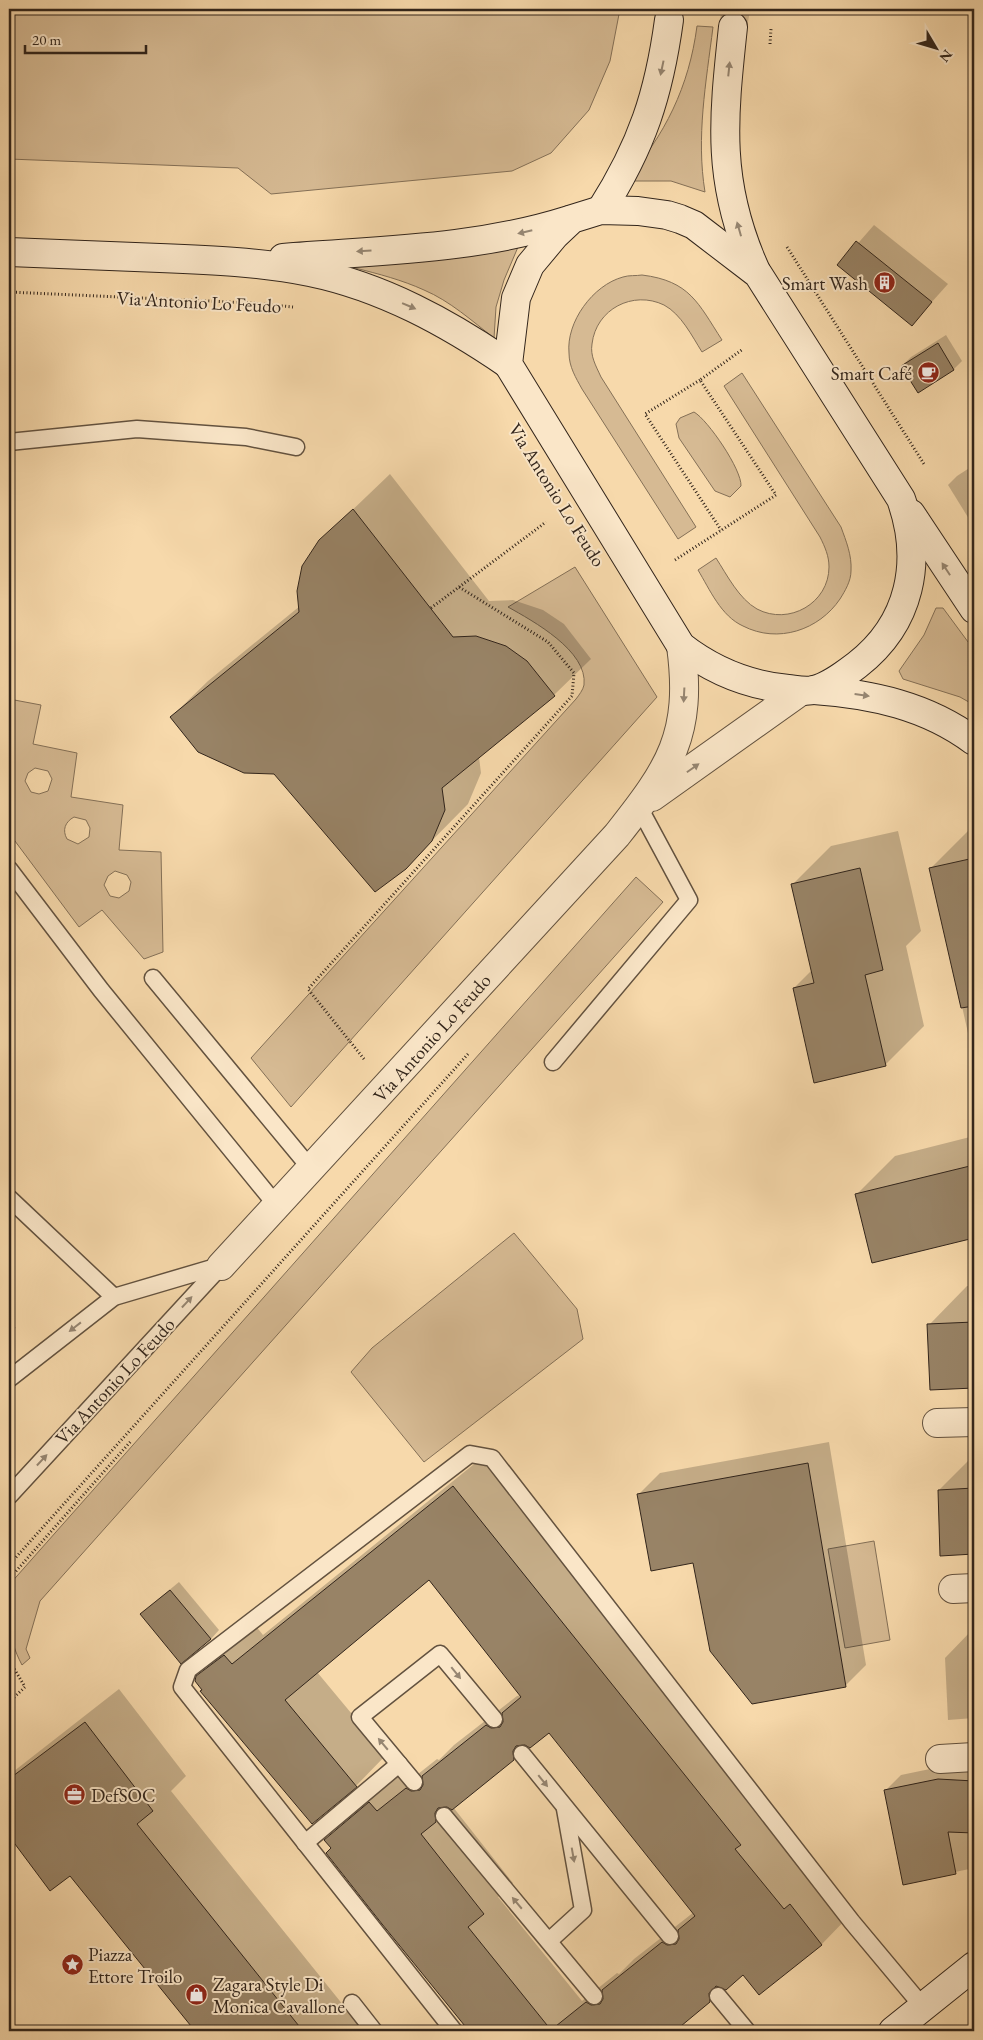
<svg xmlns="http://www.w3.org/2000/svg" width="983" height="2040" font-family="'EB Garamond',serif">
  <rect width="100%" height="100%" fill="#f7d9ab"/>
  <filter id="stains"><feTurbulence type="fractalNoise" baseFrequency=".004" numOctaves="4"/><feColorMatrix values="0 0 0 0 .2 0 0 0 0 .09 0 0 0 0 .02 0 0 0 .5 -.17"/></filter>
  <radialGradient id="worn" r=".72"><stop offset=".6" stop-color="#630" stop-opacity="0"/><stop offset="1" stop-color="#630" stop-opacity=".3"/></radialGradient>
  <!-- green -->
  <g fill="#d6ba93" stroke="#847057" fill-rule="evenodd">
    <path d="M 9,9 L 620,9 L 610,61 L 589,110 L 551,153 L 512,171 L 271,194 L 238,168 L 9,159 Z"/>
    <path d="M 697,26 L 713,27 C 706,83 696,137 705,192 L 671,181 L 625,181 C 665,135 689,87 697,26 Z"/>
    <path d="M 521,240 L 504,280 L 496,307 L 494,338 C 472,321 450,301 424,290 C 402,280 379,274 355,268 L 351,263 Z"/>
    <path d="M 642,275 C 690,281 698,303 722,340 L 702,352 C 692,336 681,314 664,305 C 633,290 596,309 592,344 C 590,356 596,366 601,377 L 696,527 L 678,539 L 582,389 C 576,378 569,367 569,353 C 566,322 593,285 623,277 C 629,275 636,276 642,275 Z"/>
    <path d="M 742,373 L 841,527 C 846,541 852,555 851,571 C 851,581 845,591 840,599 C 819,630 778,644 743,626 C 721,616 710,590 698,570 L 716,558 C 727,575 739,599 757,609 C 789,626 829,603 829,567 C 829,556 825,547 820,537 L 724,386 Z"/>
    <path d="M 694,412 C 708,420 742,470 741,486 L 730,497 L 715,491 L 679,438 L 676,424 L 680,418 Z"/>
    <path d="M 575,567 L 657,697 L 291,1107 L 251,1058 L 576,699 C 579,695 583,690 584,685 C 588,651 533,621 508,607 Z"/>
    <path d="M 936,608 L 943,608 L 974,650 L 974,705 L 960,697 L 903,679 L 899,671 L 924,635 Z"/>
    <path d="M 9,699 L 41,705 L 33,744 L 77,753 L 71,797 L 123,805 L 119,850 L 161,852 L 163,952 L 144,959 L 102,910 L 79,927 L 9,833 L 9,740 L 12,728 L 9,721 ZM 35,768 L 48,771 L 52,779 L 48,791 L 39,794 L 31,792 L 25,781 L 28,773 ZM 74,817 L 86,820 L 90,828 L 89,837 L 78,844 L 67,839 C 62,830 65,822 74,817 ZM 115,871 L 127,875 L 131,882 L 129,891 L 119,898 L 110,896 L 104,885 L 108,876 Z"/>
    <path d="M 636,877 L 663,902 L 40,1601 L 26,1649 L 30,1658 L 22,1665 C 7,1637 9,1617 9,1585 Z"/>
    <path d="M 514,1233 L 577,1309 L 583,1339 L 424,1462 L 351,1372 L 372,1348 Z"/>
    <path d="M 874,1541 L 890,1640 L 845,1648 L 828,1549 Z"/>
  </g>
  <!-- shadow -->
  <g fill="#0003" fill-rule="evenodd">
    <path d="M 874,225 L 948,284 L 912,324 L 839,265 Z"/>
    <path d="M 946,335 L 962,361 L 954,369 L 902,366 L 911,357 Z"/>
    <path d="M 974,465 L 974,527 L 948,485 L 957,476 Z"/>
    <path d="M 390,474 L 489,601 L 513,600 L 543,610 L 564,624 L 591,659 L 554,695 L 479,757 L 481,773 L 468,804 L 405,868 L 275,773 L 171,717 L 208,681 L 300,606 L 320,541 Z"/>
    <path d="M 974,829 L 974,1051 L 972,1051 L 931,868 L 969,830 Z"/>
    <path d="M 898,831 L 921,931 L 906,946 L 924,1026 L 885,1065 L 794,988 L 812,970 L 793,884 L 831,846 Z"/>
    <path d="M 974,1136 L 974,1236 L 873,1261 L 857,1194 L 895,1156 Z"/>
    <path d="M 967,1286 L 974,1286 L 974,1387 L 931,1388 L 929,1325 Z"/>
    <path d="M 829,1442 L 866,1665 L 845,1686 L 694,1562 L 639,1494 L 660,1473 Z"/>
    <path d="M 974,1455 L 974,1553 L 941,1554 L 939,1490 Z"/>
    <path d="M 484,1456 L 852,1913 L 822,1944 L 759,1993 L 743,1973 L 673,2031 L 470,2031 L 327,1853 L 333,1847 L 326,1840 L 356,1810 L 400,1773 L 408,1782 L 437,1759 L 439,1760 L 454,1745 L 517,1696 L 521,1695 L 429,1578 L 317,1672 L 386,1755 L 356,1786 L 204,1690 L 198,1677 L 228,1646 L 255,1625 L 263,1635 ZM 549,1731 L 694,1912 L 634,1959 L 619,1974 L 617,1973 L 582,2001 L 498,1897 L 513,1883 L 453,1807 L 513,1759 L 528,1745 Z"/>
    <path d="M 179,1582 L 219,1630 L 211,1639 L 150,1606 Z"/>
    <path d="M 974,1628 L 974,1718 L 948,1720 L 945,1658 Z"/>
    <path d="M 119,1689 L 186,1776 L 171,1791 L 364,2031 L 196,2031 L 70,1874 L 50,1889 L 9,1834 L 9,1775 Z"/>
    <path d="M 954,1764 L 974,1765 L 974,1868 L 904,1883 L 885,1791 L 901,1775 Z"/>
  </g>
  <!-- building -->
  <g fill="#988366" stroke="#32251b" fill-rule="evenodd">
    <path d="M 856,241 L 932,302 L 912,326 L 837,265 Z"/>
    <path d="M 938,343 L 954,370 L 918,393 L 901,366 Z"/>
    <path d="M 353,509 L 453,637 L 476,636 L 506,646 L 527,661 L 555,696 L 442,788 L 445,810 L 432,841 L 406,869 L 375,892 L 274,774 L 244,773 L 198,752 L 170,717 L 299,612 L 297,591 L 302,566 L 319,540 Z"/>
    <path d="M 974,858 L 974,1006 L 961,1008 L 929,868 Z"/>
    <path d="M 860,868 L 883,970 L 865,975 L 886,1066 L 814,1083 L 793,988 L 814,983 L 791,884 Z"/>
    <path d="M 974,1165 L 974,1238 L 872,1263 L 855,1194 Z"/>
    <path d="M 974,1322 L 974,1388 L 930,1390 L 927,1324 Z"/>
    <path d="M 808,1463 L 846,1687 L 752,1704 L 710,1651 L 693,1563 L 651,1571 L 637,1494 Z"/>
    <path d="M 453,1486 L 741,1845 L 735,1849 L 784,1909 L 790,1904 L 822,1945 L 759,1995 L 743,1975 L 726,1990 L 716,1986 L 709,1993 L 710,2002 L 675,2031 L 469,2031 L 382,1924 L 326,1853 L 331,1848 L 324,1840 L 369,1802 L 377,1811 L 406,1788 L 411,1791 L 420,1790 L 423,1785 L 422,1776 L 486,1725 L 491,1728 L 500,1727 L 503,1722 L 502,1713 L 521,1697 L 429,1580 L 285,1700 L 357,1787 L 312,1824 L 200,1691 L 202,1690 L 195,1681 L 196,1676 L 224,1655 L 232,1664 ZM 549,1733 L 695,1916 L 678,1930 L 679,1939 L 676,1944 L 667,1945 L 662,1942 L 602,1990 L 603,1999 L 600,2004 L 591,2005 L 586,2002 L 551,2030 L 468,1927 L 484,1914 L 421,1834 L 436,1822 L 435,1813 L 438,1808 L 447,1807 L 452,1810 L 514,1760 L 513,1751 L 516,1746 L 525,1745 L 530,1748 Z"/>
    <path d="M 974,1488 L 974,1554 L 940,1556 L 938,1490 Z"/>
    <path d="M 170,1590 L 211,1639 L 181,1664 L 140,1614 Z"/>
    <path d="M 85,1722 L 153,1811 L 137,1824 L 303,2031 L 195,2031 L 70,1876 L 50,1891 L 9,1836 L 9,1779 Z"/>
    <path d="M 938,1779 L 974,1781 L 974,1833 L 948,1832 L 956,1874 L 903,1885 L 884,1790 Z"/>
  </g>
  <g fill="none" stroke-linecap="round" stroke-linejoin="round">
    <!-- secondary-tunnel -->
    <path stroke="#d0b58e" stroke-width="28" stroke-dasharray="28 14" stroke-linecap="butt" d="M 733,27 L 736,9"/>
    <defs>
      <g id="lane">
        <path d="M 9,442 L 137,429 L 246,437 L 296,447"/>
        <path d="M 9,869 L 101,990 L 277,1206"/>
        <path d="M 153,978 L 311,1169"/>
        <path d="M 553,1062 L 689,900 L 639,807"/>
        <path d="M 9,1198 L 114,1297"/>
        <path d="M 9,1379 L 114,1297 L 219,1266"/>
        <path d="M 9,1496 L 221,1266"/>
        <path d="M 522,1754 L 670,1936"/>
        <path d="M 414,1782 L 360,1717 L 440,1654 L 494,1719"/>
        <path d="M 444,1816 L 594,1996"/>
        <path d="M 305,1843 L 399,1764"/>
        <path d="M 549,1941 L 583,1910 L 565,1809"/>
        <path d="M 718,1996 L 747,2031"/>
        <path d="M 352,2003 L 374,2031"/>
        <path d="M 454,2031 L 182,1687 L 188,1670 L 470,1454 L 492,1458 L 852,1922 L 923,2007"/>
      </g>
      <g id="street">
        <path d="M 652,797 L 801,691"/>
        <path d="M 221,1266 L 617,835 C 670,768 693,735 681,646"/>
        <path d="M 937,1423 L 974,1422"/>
        <path d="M 953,1589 L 974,1588"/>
        <path d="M 940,1759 L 974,1757"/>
      </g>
      <g id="secondary">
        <path d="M 733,27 C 723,120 716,183 756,271"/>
        <path d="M 601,210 L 638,211 L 667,215 L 680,219 L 694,225 L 758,274 L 901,499 C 923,561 911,623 857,665 C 845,674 830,686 814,690 C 806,692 797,690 788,689 C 747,685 713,671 681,646 L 508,364 L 516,298 L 530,265 L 555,235 L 572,219 Z"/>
        <path d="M 601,210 C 642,146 659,94 669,20"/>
        <path d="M 9,252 C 59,254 110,256 160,258 C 211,260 261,262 310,272 C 383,287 448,323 508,364"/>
        <path d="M 283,258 C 381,250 474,250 569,220"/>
        <path d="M 911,514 L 974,609"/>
        <path d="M 814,690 C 872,694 927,706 974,741"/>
        <path d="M 893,2031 L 974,1966"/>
      </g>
    </defs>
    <!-- lane casing -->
    <use href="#lane" stroke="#63523f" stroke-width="19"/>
    <!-- street casing -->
    <use href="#street" stroke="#63523f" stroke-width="30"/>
    <!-- secondary casing -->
    <use href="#secondary" stroke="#32251b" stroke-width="30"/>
    <!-- path -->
    <g stroke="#32251b" stroke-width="3" stroke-dasharray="1 2.5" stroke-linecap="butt">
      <path d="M 770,44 L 771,29"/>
      <path d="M 787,247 L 924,464"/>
      <path d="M 9,292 L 252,303 L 293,307"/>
      <path d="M 700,380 L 645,414 L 721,530"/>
      <path d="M 675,560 L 776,495 L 700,380 L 743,349"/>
      <path d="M 431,608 L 546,522"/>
      <path d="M 364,1059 L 308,989 L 572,696 L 574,673 L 548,642 L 459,587"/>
      <path d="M 9,1331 L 15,1327"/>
      <path d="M 9,1565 L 468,1054"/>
      <path d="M 9,1579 L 131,1441"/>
      <path d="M 9,1660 L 25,1687 L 9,1702"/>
    </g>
    <!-- lane -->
    <use href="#lane" stroke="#fae6c8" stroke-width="16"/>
    <!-- street -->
    <use href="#street" stroke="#fae6c8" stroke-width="28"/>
    <!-- secondary -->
    <use href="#secondary" stroke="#fae6c8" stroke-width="28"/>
  </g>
  <!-- one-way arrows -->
  <defs><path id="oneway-solid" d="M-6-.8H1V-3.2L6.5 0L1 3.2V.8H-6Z" transform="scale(1.25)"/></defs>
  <g fill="#968672">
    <use href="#oneway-solid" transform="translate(662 68) rotate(102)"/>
    <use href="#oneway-solid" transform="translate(729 69) rotate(-84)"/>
    <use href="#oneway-solid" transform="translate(739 229) rotate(-106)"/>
    <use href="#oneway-solid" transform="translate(525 232) rotate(167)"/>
    <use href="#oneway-solid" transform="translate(364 251) rotate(177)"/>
    <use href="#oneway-solid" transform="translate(409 306) rotate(23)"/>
    <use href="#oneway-solid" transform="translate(946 569) rotate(-123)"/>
    <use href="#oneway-solid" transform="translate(684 695) rotate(93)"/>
    <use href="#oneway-solid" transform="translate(862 695) rotate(8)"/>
    <use href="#oneway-solid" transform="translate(693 768) rotate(-35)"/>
    <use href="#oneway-solid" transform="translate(187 1302) rotate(-47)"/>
    <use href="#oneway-solid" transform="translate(75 1327) rotate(142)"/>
    <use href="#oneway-solid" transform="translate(42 1460) rotate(-47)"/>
    <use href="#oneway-solid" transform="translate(456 1673) rotate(51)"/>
    <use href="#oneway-solid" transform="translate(383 1744) rotate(-130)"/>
    <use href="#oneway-solid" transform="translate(543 1781) rotate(51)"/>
    <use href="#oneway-solid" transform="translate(573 1855) rotate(80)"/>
    <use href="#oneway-solid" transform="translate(517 1903) rotate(-130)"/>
  </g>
  <!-- icons -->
  <defs>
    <symbol id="building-disc" viewBox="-11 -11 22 22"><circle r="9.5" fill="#8f2418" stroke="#fae6c8"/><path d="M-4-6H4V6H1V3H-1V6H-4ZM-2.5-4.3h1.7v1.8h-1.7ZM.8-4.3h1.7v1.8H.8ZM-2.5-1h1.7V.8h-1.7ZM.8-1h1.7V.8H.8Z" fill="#fff"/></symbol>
    <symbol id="cafe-disc" viewBox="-11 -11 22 22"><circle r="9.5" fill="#8f2418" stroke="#fae6c8"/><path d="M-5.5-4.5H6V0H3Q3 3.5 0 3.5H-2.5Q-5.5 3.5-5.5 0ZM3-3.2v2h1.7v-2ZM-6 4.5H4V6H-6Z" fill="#fff"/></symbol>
    <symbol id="office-disc" viewBox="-11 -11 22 22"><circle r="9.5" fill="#8f2418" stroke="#fae6c8"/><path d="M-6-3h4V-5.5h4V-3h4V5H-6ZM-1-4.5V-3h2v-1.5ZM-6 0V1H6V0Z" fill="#fff"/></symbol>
    <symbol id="sight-disc" viewBox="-11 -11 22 22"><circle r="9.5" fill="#8f2418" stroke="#fae6c8"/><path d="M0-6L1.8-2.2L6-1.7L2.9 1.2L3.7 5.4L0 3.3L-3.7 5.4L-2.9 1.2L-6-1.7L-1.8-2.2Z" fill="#fff"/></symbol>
    <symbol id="shop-disc" viewBox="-11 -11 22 22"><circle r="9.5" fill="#8f2418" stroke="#fae6c8"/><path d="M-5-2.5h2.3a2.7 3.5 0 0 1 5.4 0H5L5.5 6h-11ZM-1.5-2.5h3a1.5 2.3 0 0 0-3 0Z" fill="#fff"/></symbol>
  </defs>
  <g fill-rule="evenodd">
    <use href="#building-disc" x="872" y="270" width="25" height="25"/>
    <use href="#cafe-disc" x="916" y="360" width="25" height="25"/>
    <use href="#office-disc" x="62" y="1782" width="25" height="25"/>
    <use href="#sight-disc" x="60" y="1952" width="25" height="25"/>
    <use href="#shop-disc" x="184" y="1982" width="25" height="25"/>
  </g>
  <g text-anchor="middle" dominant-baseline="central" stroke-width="4" stroke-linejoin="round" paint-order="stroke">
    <!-- poi labels -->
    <g font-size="19" fill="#32251b" stroke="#fae6c8" text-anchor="start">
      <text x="868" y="283" text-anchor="end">Smart Wash</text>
      <text x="912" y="373" text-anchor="end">Smart Café</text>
      <text x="91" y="1795">DefSOC</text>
      <text x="88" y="1954">Piazza<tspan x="88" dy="22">Ettore Troilo</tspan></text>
      <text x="213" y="1984">Zagara Style Di<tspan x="213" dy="22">Monica Cavallone</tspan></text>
    </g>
    <!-- street labels -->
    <g font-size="19" fill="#32251b" stroke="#fae6c8">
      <text transform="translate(199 302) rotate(3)">Via Antonio Lo Feudo</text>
      <text transform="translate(557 495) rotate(58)">Via Antonio Lo Feudo</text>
      <text transform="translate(432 1038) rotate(-48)">Via Antonio Lo Feudo</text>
      <text transform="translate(115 1381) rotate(-47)">Via Antonio Lo Feudo</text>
    </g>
  </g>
  <!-- margin -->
  <rect width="983" height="2040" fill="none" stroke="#f7d9ab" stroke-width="30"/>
  <rect x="10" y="10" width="963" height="2020" fill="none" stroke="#32251b" stroke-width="2.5"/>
  <rect x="15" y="15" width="953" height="2010" fill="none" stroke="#32251b"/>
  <!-- north arrow -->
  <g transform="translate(936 48) rotate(128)" stroke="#fae6c8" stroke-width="4" paint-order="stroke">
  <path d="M0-4L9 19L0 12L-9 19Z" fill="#32251b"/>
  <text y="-8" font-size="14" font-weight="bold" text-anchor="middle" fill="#32251b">N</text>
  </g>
  <!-- scale -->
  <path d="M25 45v8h121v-8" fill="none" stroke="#32251b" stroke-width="2.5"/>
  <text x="32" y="45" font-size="15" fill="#32251b" stroke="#fae6c8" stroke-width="4" paint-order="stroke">20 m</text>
  <rect width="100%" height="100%" filter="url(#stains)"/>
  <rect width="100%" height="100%" fill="url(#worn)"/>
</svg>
